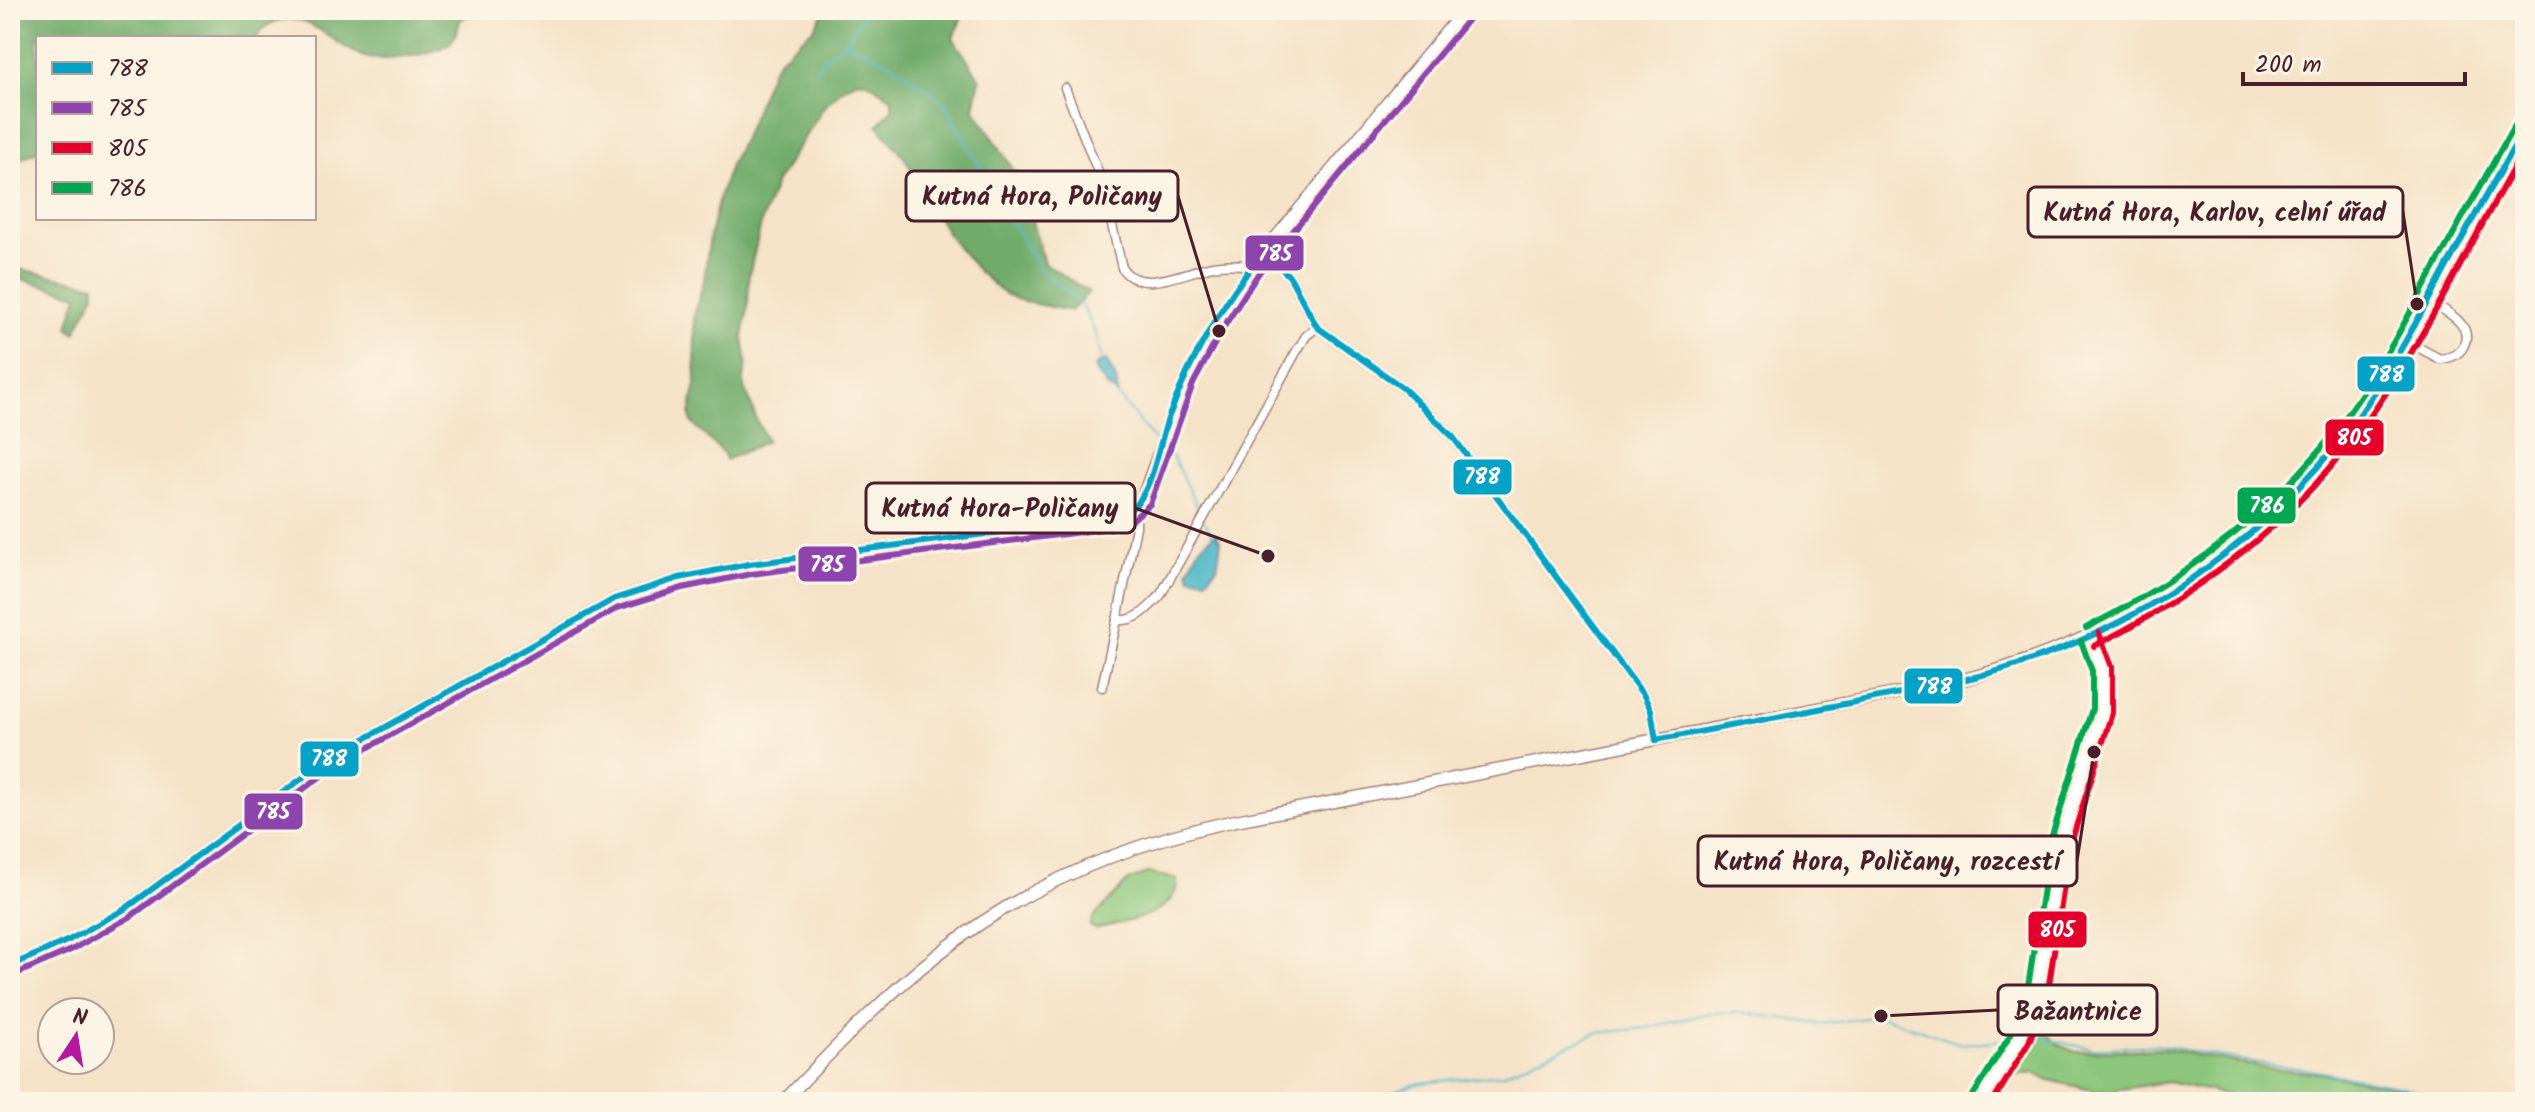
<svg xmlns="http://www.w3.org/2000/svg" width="2535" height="1112" font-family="Kalam,sans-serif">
  <rect width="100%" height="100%" fill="#fcf5e5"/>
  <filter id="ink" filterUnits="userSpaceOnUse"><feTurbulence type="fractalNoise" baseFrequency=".0125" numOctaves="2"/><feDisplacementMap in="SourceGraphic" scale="16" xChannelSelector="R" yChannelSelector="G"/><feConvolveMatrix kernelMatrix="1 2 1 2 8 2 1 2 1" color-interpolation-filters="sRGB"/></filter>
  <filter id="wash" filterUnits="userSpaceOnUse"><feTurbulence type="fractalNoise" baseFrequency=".006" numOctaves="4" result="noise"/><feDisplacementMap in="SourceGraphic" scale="32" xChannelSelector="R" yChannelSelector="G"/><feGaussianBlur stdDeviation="1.8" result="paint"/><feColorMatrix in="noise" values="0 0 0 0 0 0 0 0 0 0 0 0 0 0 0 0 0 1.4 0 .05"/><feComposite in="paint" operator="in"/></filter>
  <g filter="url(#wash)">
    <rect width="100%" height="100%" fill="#f5e2c7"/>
    <!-- green -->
    <g fill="#8bc67b" stroke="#6a7253" stroke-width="2">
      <path d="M 1147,873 L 1177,879 C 1180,916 1120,923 1095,929 L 1090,926 L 1092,919 L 1128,881 Z"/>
      <path d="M 2037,1024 L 2059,1045 L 2075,1052 L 2163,1049 L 2268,1068 L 2325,1074 L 2413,1090 L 2422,1094 L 2422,1102 L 2261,1102 L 2168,1082 L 2100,1092 L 2045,1079 L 2033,1072 L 2012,1076 L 2009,1067 L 2024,1058 L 2034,1026 Z"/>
    </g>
    <!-- forest -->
    <g fill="#70ab6b" stroke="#5d654b" stroke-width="2">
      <path d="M 10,10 L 602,10 L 585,15 L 535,17 L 505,16 L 476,12 L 461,19 C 458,26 456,36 451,42 C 437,55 383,62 365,57 C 335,48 309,8 274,22 C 266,25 260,30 257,38 L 38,38 L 38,151 L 10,163 Z"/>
      <path d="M 825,10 L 965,10 L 953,38 L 980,79 L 974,108 L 1020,180 L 1044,263 L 1089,292 L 1071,311 L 1025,302 L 1006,295 L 979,272 L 950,238 L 906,160 L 878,125 L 892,109 L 892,99 L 868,82 L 859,80 L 841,90 L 825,105 L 776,182 L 762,220 L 749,275 L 748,306 L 743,338 L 747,363 L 743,382 L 757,421 L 767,441 L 726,460 L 723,453 L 692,423 L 690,415 L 696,382 L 694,316 L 704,280 L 710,236 L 719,197 L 731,163 L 749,126 L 771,71 L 779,59 L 814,28 Z"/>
      <path d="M 10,267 L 95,285 L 95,294 L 75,333 L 68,327 L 78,295 L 10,276 Z"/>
    </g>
    <!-- water -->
    <g fill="#4ab6c7" stroke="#4a6a79" stroke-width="2">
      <path d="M 1106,360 L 1116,379 L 1118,393 L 1108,388 L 1095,369 L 1097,364 Z"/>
      <path d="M 1215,534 L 1221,541 L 1217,567 L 1207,579 L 1191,577 L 1188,571 L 1200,547 Z"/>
    </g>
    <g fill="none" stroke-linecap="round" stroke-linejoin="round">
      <!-- stream -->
      <g stroke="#4ab6c7" stroke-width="2">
        <path d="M 868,10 L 844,43 C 879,54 917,78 944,104 L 1040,270 L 1076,299 L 1085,310 L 1098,340 L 1102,360"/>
        <path d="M 816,69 L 826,57 L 844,43"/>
        <path d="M 1115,392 L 1155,441"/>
        <path d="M 1168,448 L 1202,516"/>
        <path d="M 1205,522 L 1212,535"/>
        <path d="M 2026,1035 L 2092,1049 L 2156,1045 L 2252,1062 L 2311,1070 L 2403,1087 L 2446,1102"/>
        <path d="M 1376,1102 L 1398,1090 L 1421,1083 L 1502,1074 L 1596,1033 L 1647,1028 L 1709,1013 L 1742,1013 L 1821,1024 L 1881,1016 L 1961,1044 L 2006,1040 L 2016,1036"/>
      </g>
    </g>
  </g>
  <g filter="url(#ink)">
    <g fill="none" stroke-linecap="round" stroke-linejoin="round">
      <defs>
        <g id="minor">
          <path d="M 1065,88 L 1102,182 L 1122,268 C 1140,296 1187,271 1213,266 C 1225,263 1239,265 1252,265"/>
          <path d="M 2406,341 L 2440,359 C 2449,358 2458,356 2463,347 C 2476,324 2443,310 2428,300"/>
          <path d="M 1136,505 L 1136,527 L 1117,620 C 1137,622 1147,609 1160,596 L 1295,354 L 1306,336 L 1317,327"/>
          <path d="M 1102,687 L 1117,620"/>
        </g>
        <g id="tertiary">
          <path d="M 1264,251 L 1290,277 L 1317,327 L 1403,388 L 1453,437 L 1644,696 L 1651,710 L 1656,740"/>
          <path d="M 10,966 C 51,950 88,933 125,909 L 327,760 L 614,599 L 679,578 L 749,564 L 1111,518 L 1124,514 L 1141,499 L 1184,380 L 1214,323 L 1252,265 L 1463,10"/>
          <path d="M 1981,1102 L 2020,1038 L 2038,989 L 2060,844 L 2102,711 L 2102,669 L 2090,637"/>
        </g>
        <path id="secondary" d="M 783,1102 C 832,1051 882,998 937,955 C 1024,886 1125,844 1233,821 L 1950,683 C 2120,642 2270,548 2368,402 C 2426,316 2472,218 2525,128"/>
      </defs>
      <!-- minor casing -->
      <use href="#minor" stroke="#a08079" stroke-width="11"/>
      <!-- tertiary casing -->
      <use href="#tertiary" stroke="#a08079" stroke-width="12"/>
      <!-- secondary casing -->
      <use href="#secondary" stroke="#a08079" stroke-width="14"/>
      <!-- minor -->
      <use href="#minor" stroke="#fff" stroke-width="8"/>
      <!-- tertiary -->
      <use href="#tertiary" stroke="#fff" stroke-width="9"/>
      <!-- secondary -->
      <use href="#secondary" stroke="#fff" stroke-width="11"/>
      <defs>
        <g id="bus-1">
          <path d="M 1264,251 L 1290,277 L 1317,327 L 1403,388 L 1453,437 L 1644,696 L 1651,710 L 1656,740"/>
          <path d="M 1656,740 C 1725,727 1795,714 1864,700 C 1919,689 1975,680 2029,661 C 2160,615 2272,532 2355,421 C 2387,377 2413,328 2439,281 C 2467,229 2495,179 2525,128"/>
          <path d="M 10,966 L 69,940 L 125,909 L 327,760 L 614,599 L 679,578 L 749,564 L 1111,518 C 1123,514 1134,510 1141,498 C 1156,473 1159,443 1169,416 C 1192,356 1223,301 1264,251"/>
        </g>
        <path id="bus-2" d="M 14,975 L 73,949 L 130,917 L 332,768 L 618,608 L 682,588 L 751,574 L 1112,528 L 1130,522 L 1150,504 L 1193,384 L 1223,328 L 1260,271 L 1471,16"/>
        <g id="bus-3">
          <path d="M 2094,646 C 2206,590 2303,515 2374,411 C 2431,328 2474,235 2525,148"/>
          <path d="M 1993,1102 L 2029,1042 L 2048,991 L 2070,846 L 2112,713 L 2112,667 L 2099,633"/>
        </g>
        <g id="bus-4">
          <path d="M 2086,628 C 2175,583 2255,527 2320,450 C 2366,396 2399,333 2433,271 C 2460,221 2488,172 2516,123"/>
          <path d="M 1972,1097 L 2011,1034 L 2028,987 L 2050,842 L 2092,709 L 2092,671 L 2081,641"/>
        </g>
      </defs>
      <!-- bus-1 casing -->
      <use href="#bus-1" stroke="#fcf5e5" stroke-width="12"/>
      <!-- bus-2 casing -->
      <use href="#bus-2" stroke="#fcf5e5" stroke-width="12"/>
      <!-- bus-3 casing -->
      <use href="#bus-3" stroke="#fcf5e5" stroke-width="12"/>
      <!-- bus-4 casing -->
      <use href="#bus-4" stroke="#fcf5e5" stroke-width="12"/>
      <!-- bus-1 -->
      <use href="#bus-1" stroke="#04a2c6" stroke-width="6"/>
      <!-- bus-2 -->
      <use href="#bus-2" stroke="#8e44ad" stroke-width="6"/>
      <!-- bus-3 -->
      <use href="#bus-3" stroke="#e4002b" stroke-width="6"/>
      <!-- bus-4 -->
      <use href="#bus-4" stroke="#00a651" stroke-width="6"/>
    </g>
  </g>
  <!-- callouts -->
  <path fill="none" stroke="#4a1f2b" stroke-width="3" d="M1219 331L1178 196M2417 304L2403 212M1268 556L1135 508M2094 752L2077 861M1881 1016L1998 1010"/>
  <g fill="#4a1f2b" stroke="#fcf5e5" stroke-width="3">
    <circle cx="1219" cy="331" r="8"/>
    <circle cx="2417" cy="304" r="8"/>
    <circle cx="1268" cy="556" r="8"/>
    <circle cx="2094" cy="752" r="8"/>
    <circle cx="1881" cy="1016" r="8"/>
  </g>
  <g fill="#fcf5e5" stroke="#4a1f2b" stroke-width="3">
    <rect x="906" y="171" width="272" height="50" rx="8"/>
    <rect x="2028" y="187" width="375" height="50" rx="8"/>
    <rect x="866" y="483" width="269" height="50" rx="8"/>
    <rect x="1698" y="836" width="379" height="50" rx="8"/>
    <rect x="1998" y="985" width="159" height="50" rx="8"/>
  </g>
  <g font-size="26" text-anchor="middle" font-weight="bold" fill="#4a1f2b">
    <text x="1042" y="205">Kutná Hora, Poličany</text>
    <text x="2215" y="221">Kutná Hora, Karlov, celní úřad</text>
    <text x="1000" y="517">Kutná Hora-Poličany</text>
    <text x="1887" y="870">Kutná Hora, Poličany, rozcestí</text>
    <text x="2078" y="1020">Bažantnice</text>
  </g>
  <g stroke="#fcf5e5" stroke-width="3">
    <rect x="1244" y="234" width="61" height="38" rx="8" fill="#8e44ad"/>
    <rect x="2356" y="355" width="60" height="38" rx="8" fill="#04a2c6"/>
    <rect x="2324" y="418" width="61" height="39" rx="8" fill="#e4002b"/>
    <rect x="1452" y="458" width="61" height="38" rx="8" fill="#04a2c6"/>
    <rect x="2236" y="486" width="61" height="39" rx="8" fill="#00a651"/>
    <rect x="797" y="545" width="61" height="38" rx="8" fill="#8e44ad"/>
    <rect x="1903" y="667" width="61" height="38" rx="8" fill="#04a2c6"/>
    <rect x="299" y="740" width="61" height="38" rx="8" fill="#04a2c6"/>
    <rect x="243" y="792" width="61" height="39" rx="8" fill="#8e44ad"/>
    <rect x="2027" y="910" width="61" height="39" rx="8" fill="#e4002b"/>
  </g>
  <g font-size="22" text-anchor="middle" font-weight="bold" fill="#fff">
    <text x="1275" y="261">785</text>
    <text x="2386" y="382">788</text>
    <text x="2354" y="445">805</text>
    <text x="1482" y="484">788</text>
    <text x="2267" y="513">786</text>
    <text x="827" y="572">785</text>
    <text x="1934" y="694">788</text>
    <text x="329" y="766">788</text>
    <text x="273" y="819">785</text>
    <text x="2057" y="937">805</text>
  </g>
  <!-- margin -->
  <rect width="2535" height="1112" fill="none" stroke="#fcf5e5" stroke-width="40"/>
  <!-- legend -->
  <rect x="36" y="36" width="280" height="184" fill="#fcf5e5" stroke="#b59f9b" stroke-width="2"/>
  <rect x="52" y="62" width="40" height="12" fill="#04a2c6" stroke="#b59f9b" stroke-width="2"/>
  <text x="108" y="76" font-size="24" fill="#4a1f2b">788</text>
  <rect x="52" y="102" width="40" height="12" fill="#8e44ad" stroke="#b59f9b" stroke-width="2"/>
  <text x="108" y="116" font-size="24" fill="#4a1f2b">785</text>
  <rect x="52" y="142" width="40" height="12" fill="#e4002b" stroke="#b59f9b" stroke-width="2"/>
  <text x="108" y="156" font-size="24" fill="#4a1f2b">805</text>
  <rect x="52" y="182" width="40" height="12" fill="#00a651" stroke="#b59f9b" stroke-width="2"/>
  <text x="108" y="196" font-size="24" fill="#4a1f2b">786</text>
  <!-- north arrow -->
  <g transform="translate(76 1036) rotate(12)"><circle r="38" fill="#fcf5e5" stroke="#b59f9b" stroke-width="2"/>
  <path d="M0-6L14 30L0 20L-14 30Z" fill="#b5179e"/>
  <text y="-12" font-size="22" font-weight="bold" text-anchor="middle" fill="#4a1f2b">N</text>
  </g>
  <!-- scale -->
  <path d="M2243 72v12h222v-12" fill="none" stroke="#4a1f2b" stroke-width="4"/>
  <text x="2255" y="72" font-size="24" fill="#4a1f2b" stroke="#fcf5e5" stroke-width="6" paint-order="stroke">200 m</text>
</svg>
